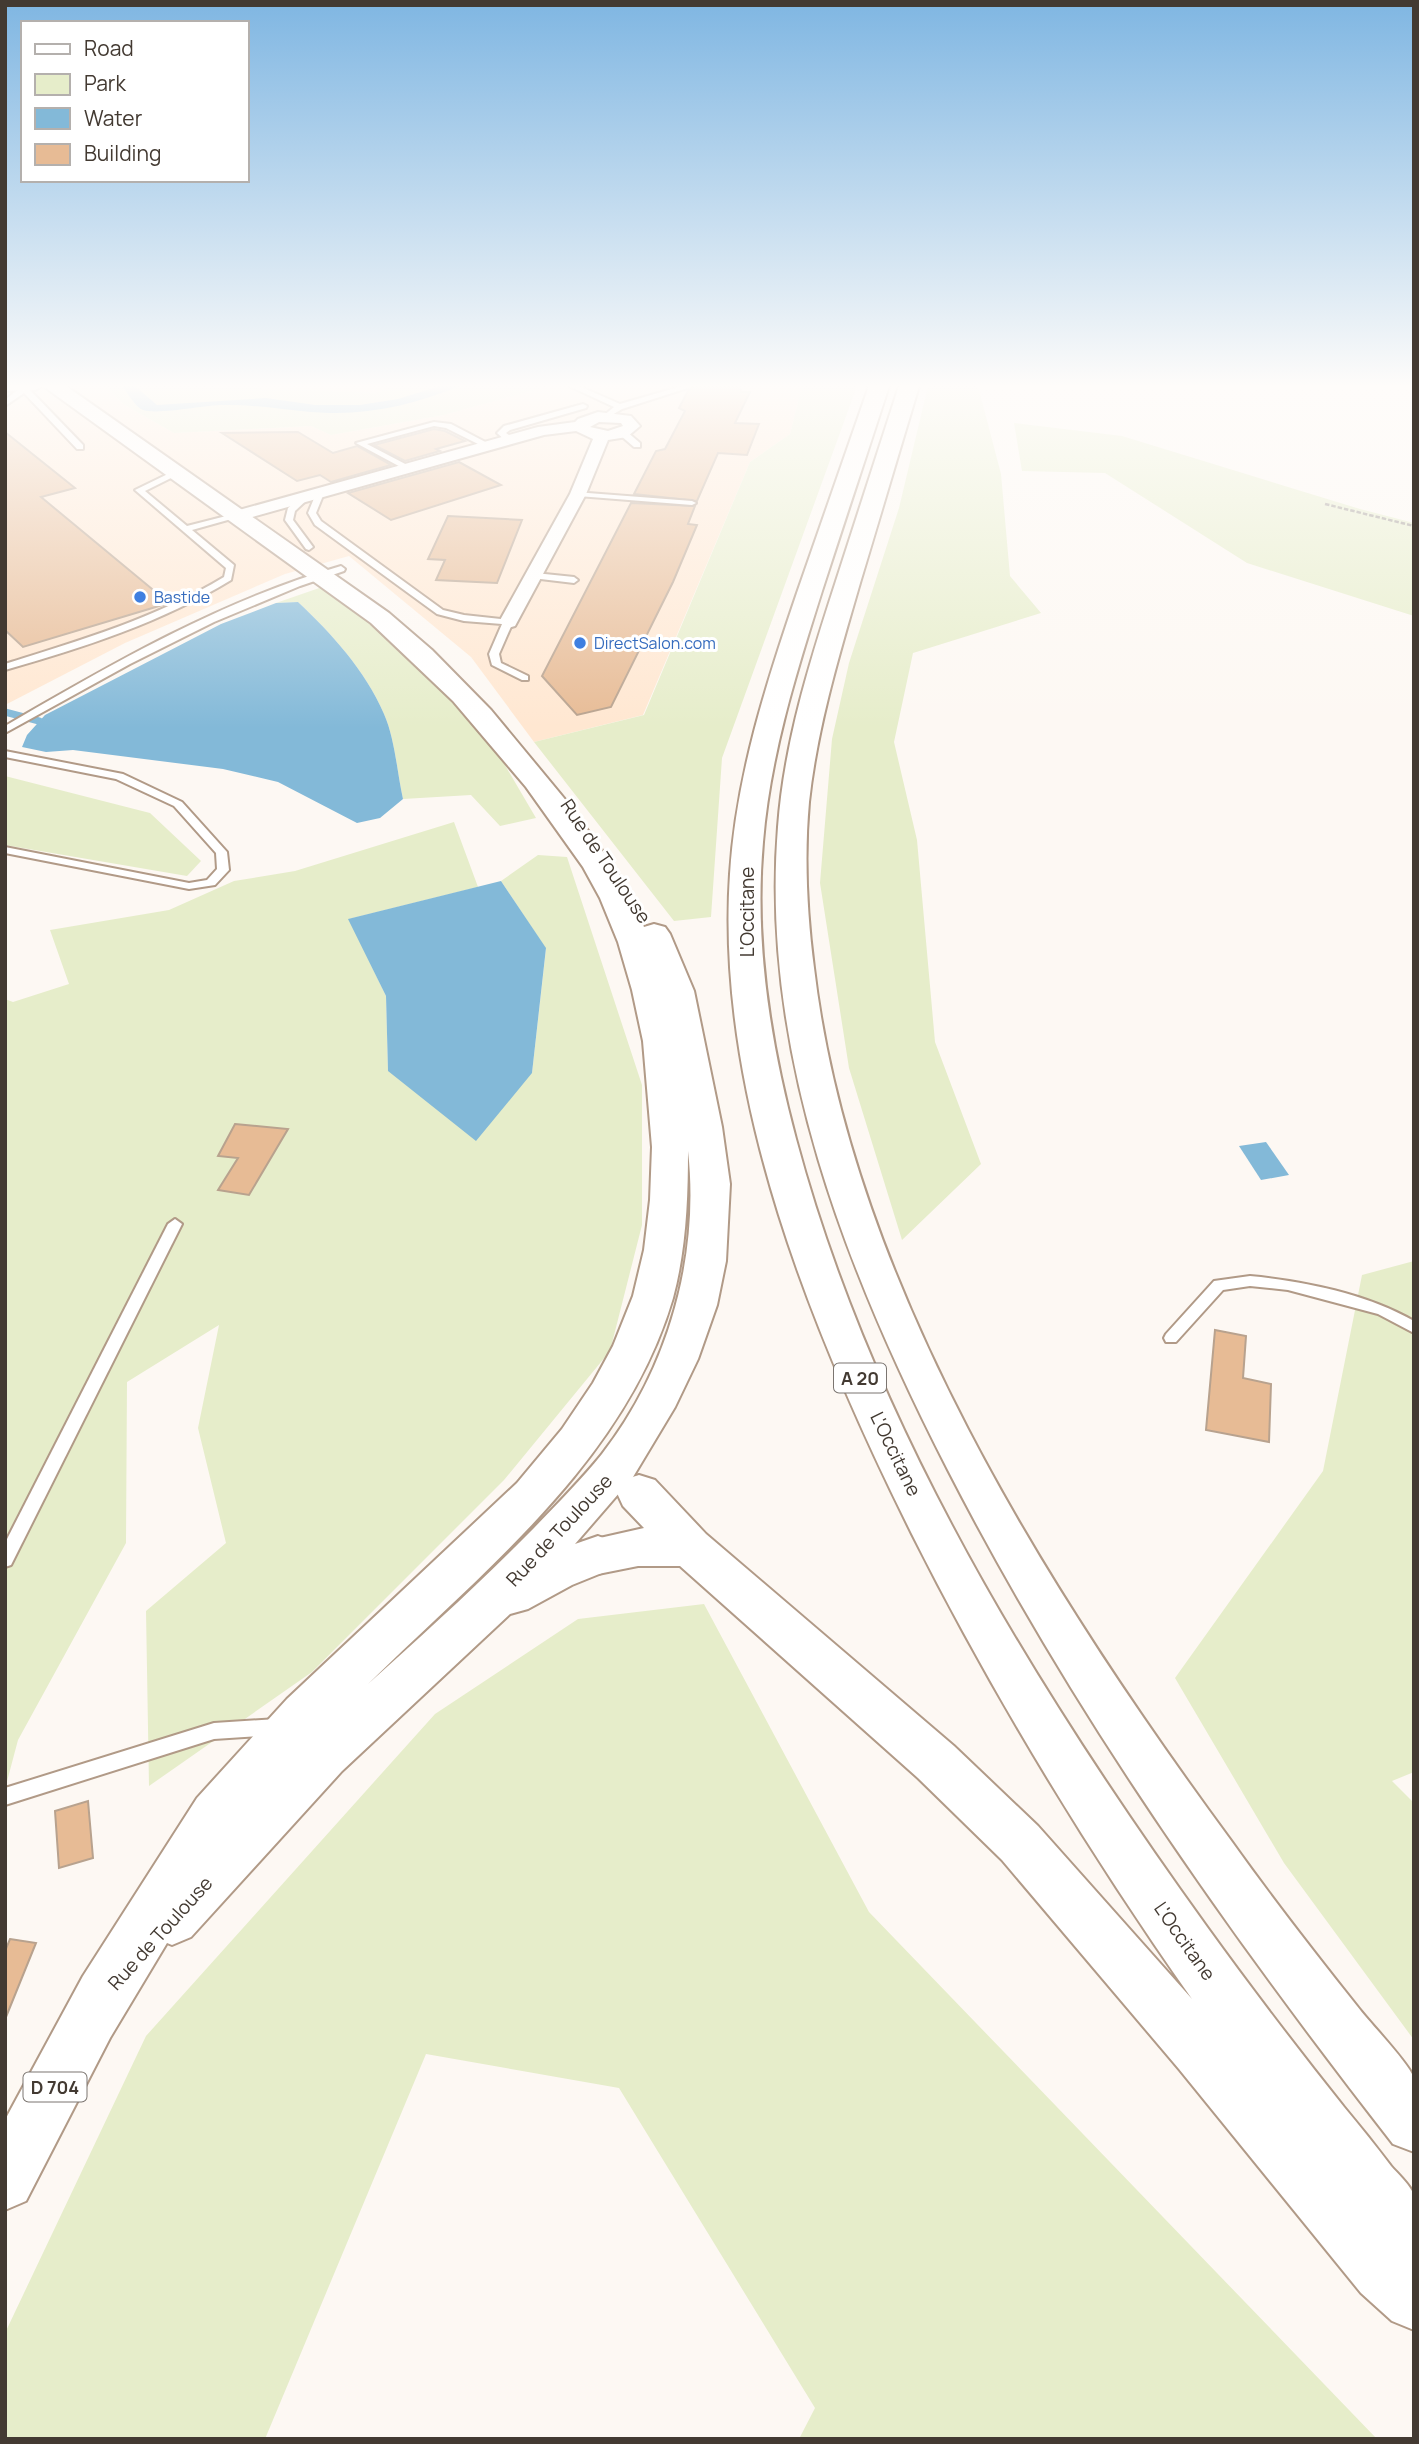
<svg xmlns="http://www.w3.org/2000/svg" width="1419" height="2444" font-family="Manrope,sans-serif">
  <rect width="100%" height="100%" fill="#fdf8f3"/>
  <!-- built -->
  <g fill="#ffe7d1">
    <path d="M 5,386 L 106,386 L 123,404 L 174,433 L 311,426 L 331,435 L 444,415 L 549,386 L 802,386 L 790,434 L 750,462 L 643,715 L 534,742 L 471,657 L 349,556 L 285,574 L 125,643 L 5,705 Z"/>
    <path d="M 204,386 L 396,386 L 375,393 Z"/>
  </g>
  <!-- green -->
  <g fill="#e6edca">
    <path d="M 106,386 L 204,386 L 375,393 L 396,386 L 549,386 L 444,415 L 331,435 L 311,426 L 174,433 L 123,404 Z"/>
    <path d="M 802,386 L 857,386 L 722,758 L 711,917 L 674,921 L 534,742 L 644,715 L 750,462 L 790,434 Z"/>
    <path d="M 928,386 L 978,386 L 1001,474 L 1010,576 L 1041,613 L 913,653 L 894,742 L 917,840 L 935,1042 L 981,1164 L 902,1240 L 849,1068 L 820,883 L 832,739 L 849,663 L 899,508 Z"/>
    <path d="M 1014,423 L 1122,436 L 1360,509 L 1414,523 L 1414,616 L 1247,563 L 1105,473 L 1022,471 Z"/>
    <path d="M 325,586 L 423,664 L 492,743 L 536,818 L 500,826 L 471,795 L 403,799 C 397,772 395,739 384,714 C 365,670 332,634 298,602 L 276,603 Z"/>
    <path d="M 5,776 L 150,813 L 201,861 L 187,876 L 5,845 Z"/>
    <path d="M 454,822 L 478,887 L 349,919 L 386,996 L 388,1071 L 532,1073 L 546,949 L 501,881 L 538,855 L 567,857 L 642,1085 L 642,1225 L 610,1351 L 504,1480 L 312,1672 L 149,1786 L 146,1611 L 226,1543 L 198,1428 L 219,1325 L 127,1382 L 126,1543 L 18,1740 L 5,1789 L 5,999 L 13,1002 L 69,984 L 50,930 L 169,910 L 234,881 L 295,871 Z"/>
    <path d="M 1414,1261 L 1414,1772 L 1392,1781 L 1414,1803 L 1414,2040 L 1284,1863 L 1175,1678 L 1323,1471 L 1362,1275 Z"/>
    <path d="M 704,1604 L 869,1912 L 1377,2439 L 799,2439 L 815,2408 L 619,2088 L 426,2054 L 265,2439 L 5,2439 L 5,2333 L 146,2036 L 435,1714 L 578,1619 Z"/>
  </g>
  <!-- water -->
  <g fill="#83b9d8">
    <path d="M 122,386 L 135,386 L 157,405 L 266,398 L 315,405 L 360,405 L 398,399 L 440,386 L 460,386 C 418,403 375,414 330,413 C 294,412 259,404 223,405 C 204,405 159,415 143,410 C 135,407 128,393 122,386 Z"/>
    <path d="M 298,602 C 332,634 365,670 384,714 C 395,739 397,772 403,799 L 380,818 L 357,823 L 278,782 L 223,769 L 73,750 L 46,752 L 22,747 L 27,735 L 45,715 L 221,624 L 276,603 Z"/>
    <path d="M 501,881 L 546,948 L 532,1073 L 476,1141 L 388,1071 L 386,996 L 348,919 Z"/>
    <path d="M 1266,1142 L 1289,1175 L 1261,1180 L 1239,1146 Z"/>
  </g>
  <g fill="none" stroke-linecap="round" stroke-linejoin="round">
    <!-- stream -->
    <path stroke="#83b9d8" stroke-width="7" d="M 5,712 L 39,721"/>
  </g>
  <!-- building -->
  <g fill="#e7bb95" stroke="#b8a28e" stroke-width="2">
    <path d="M 696,386 L 740,386 L 741,392 L 750,392 L 735,423 L 759,424 L 747,455 L 718,453 L 697,501 L 634,494 L 656,451 L 665,449 L 685,411 L 679,408 L 688,391 Z"/>
    <path d="M 434,429 L 445,431 L 465,441 L 436,449 L 440,451 L 405,461 L 374,445 Z"/>
    <path d="M 5,432 L 75,488 L 41,497 L 169,603 L 23,647 L 5,630 Z"/>
    <path d="M 298,432 L 333,453 L 357,446 L 391,465 L 331,482 L 320,475 L 297,481 L 222,433 Z"/>
    <path d="M 459,462 L 501,485 L 391,520 L 348,493 Z"/>
    <path d="M 631,503 L 695,506 L 688,524 L 697,525 L 673,582 L 611,707 L 577,715 L 542,676 Z"/>
    <path d="M 448,516 L 522,520 L 497,583 L 436,580 L 445,560 L 428,559 Z"/>
    <path d="M 235,1124 L 288,1129 L 249,1195 L 218,1190 L 238,1158 L 218,1156 Z"/>
    <path d="M 1215,1330 L 1246,1336 L 1243,1378 L 1271,1384 L 1269,1442 L 1206,1430 Z"/>
    <path d="M 88,1801 L 93,1858 L 59,1868 L 55,1811 Z"/>
    <path d="M 10,1939 L 36,1943 L 6,2017 L 5,1951 Z"/>
  </g>
  <g fill="none" stroke-linecap="round" stroke-linejoin="round">
    <defs>
      <g id="service">
        <path d="M 569,386 L 579,386 L 620,404 L 682,386 L 694,386 L 622,409 L 607,418 L 603,416 L 614,407 Z"/>
        <path d="M 21,387 L 27,387 L 83,445 L 83,449 L 77,449 L 24,393 L 5,406 L 5,400 Z"/>
        <path d="M 583,404 L 587,406 L 586,408 L 510,430 L 506,433 L 513,438 L 513,442 L 507,442 L 497,433 L 504,426 Z"/>
        <path d="M 434,422 L 451,424 L 493,446 L 486,448 L 446,428 L 434,426 L 367,444 L 411,467 L 411,471 L 408,471 L 356,443 Z"/>
        <path d="M 620,431 L 626,431 L 640,443 L 640,447 L 634,447 L 620,435 Z"/>
        <path d="M 174,471 L 181,473 L 145,491 L 187,526 L 238,513 L 242,516 L 192,530 L 234,565 L 231,580 C 162,622 83,648 5,670 L 5,664 C 81,640 156,618 224,577 L 226,568 L 135,490 Z"/>
        <path d="M 317,491 L 324,493 L 316,513 L 321,521 L 443,610 L 464,615 L 511,620 L 513,622 L 499,654 L 501,663 L 528,676 L 528,680 L 522,680 L 492,665 L 489,654 L 502,624 L 464,621 L 437,614 L 315,525 L 308,513 Z"/>
        <path d="M 575,492 L 692,501 L 696,503 L 692,505 L 578,496 L 575,496 Z"/>
        <path d="M 303,495 L 310,497 L 295,511 L 293,520 L 313,547 L 309,550 L 306,549 L 285,520 L 288,508 Z"/>
        <path d="M 341,566 L 345,569 L 344,571 L 300,586 L 214,622 L 130,664 L 5,733 L 5,726 C 112,664 222,600 341,566 Z"/>
        <path d="M 535,573 L 574,577 L 578,580 L 574,583 L 532,578 L 532,574 Z"/>
        <path d="M 5,751 L 123,774 L 182,802 L 227,852 L 229,870 L 215,885 L 189,889 L 5,853 L 5,847 L 189,883 L 207,880 L 217,869 L 216,853 L 174,806 L 116,779 L 5,757 Z"/>
        <path d="M 175,1219 L 182,1224 L 11,1565 L 5,1567 L 5,1543 L 168,1224 Z"/>
        <path d="M 1250,1276 C 1304,1281 1367,1294 1414,1321 L 1414,1333 L 1378,1314 L 1288,1290 L 1250,1286 L 1223,1290 L 1176,1342 L 1166,1342 L 1164,1338 L 1166,1334 L 1214,1281 Z"/>
        <path d="M 277,1719 L 283,1721 L 286,1727 L 283,1733 L 277,1735 L 214,1739 L 5,1805 L 5,1788 L 214,1723 Z"/>
      </g>
      <g id="minor">
        <path d="M 5,386 L 42,386 L 35,390 L 5,391 Z"/>
        <path d="M 598,412 L 631,416 L 640,426 L 627,437 L 608,440 L 586,494 L 515,626 L 508,628 L 499,622 L 570,494 L 593,439 L 576,431 L 544,435 L 238,521 L 230,516 L 232,512 L 538,427 L 575,422 L 578,419 ZM 599,422 L 621,423 L 623,426 L 608,431 L 590,427 Z"/>
      </g>
      <path id="primary" d="M 43,386 L 66,386 L 389,613 L 432,650 L 491,710 L 568,803 L 614,867 L 644,927 L 654,924 L 665,927 L 670,934 L 694,991 L 722,1127 L 730,1184 L 726,1261 L 717,1305 L 698,1359 L 675,1407 L 633,1477 L 575,1544 L 598,1536 L 614,1542 L 621,1555 L 614,1568 L 572,1585 L 528,1609 L 510,1614 L 342,1771 L 191,1937 L 172,1945 L 167,1943 L 110,2038 L 26,2201 L 5,2210 L 5,2120 L 83,1976 L 197,1798 L 287,1699 L 517,1483 L 562,1429 L 593,1383 L 613,1346 L 633,1296 L 644,1250 L 650,1200 L 652,1147 L 643,1041 L 632,990 L 618,942 L 600,898 L 583,867 L 526,787 L 453,701 L 371,623 ZM 688,1151 C 700,1257 668,1369 602,1454 C 581,1480 557,1504 534,1528 C 480,1583 425,1633 368,1684 C 484,1570 625,1461 673,1298 C 686,1250 688,1200 688,1151 Z"/>
      <g id="motorway">
        <path d="M 869,386 L 889,386 C 867,454 844,522 822,591 C 796,673 770,756 763,842 C 754,942 770,1042 796,1139 C 873,1427 1035,1688 1207,1927 C 1251,1988 1297,2048 1344,2107 C 1360,2126 1376,2146 1391,2166 C 1397,2173 1407,2182 1412,2191 C 1419,2205 1414,2306 1414,2330 L 1392,2321 L 1361,2293 L 1179,2069 L 1002,1860 L 918,1778 L 680,1566 L 638,1566 L 598,1574 L 582,1568 L 575,1555 L 582,1542 L 644,1528 L 623,1506 L 617,1493 L 623,1480 L 639,1475 L 655,1480 L 706,1534 L 954,1746 L 1038,1826 L 1192,1999 C 1088,1851 993,1695 912,1534 C 814,1337 715,1098 730,874 C 736,777 766,684 797,593 C 821,524 845,455 869,386 Z"/>
        <path d="M 899,386 L 919,386 C 899,452 880,517 860,583 C 839,655 817,728 809,802 C 804,857 807,914 814,968 C 851,1282 1048,1592 1232,1842 C 1272,1898 1314,1952 1357,2006 C 1370,2023 1403,2057 1412,2074 C 1419,2089 1414,2134 1414,2152 L 1393,2144 C 1227,1931 1071,1710 948,1470 C 847,1273 760,1053 778,827 C 784,743 810,661 836,581 C 857,516 878,451 899,386 Z"/>
      </g>
    </defs>
    <!-- service casing -->
    <use href="#service" stroke="#b19a87" stroke-width="4"/>
    <!-- minor casing -->
    <use href="#minor" stroke="#b19a87" stroke-width="4"/>
    <!-- primary casing -->
    <use href="#primary" stroke="#b19a87" stroke-width="4"/>
    <!-- motorway casing -->
    <use href="#motorway" stroke="#b19a87" stroke-width="4"/>
    <!-- path -->
    <path stroke="#9a938d" stroke-width="2.5" stroke-dasharray="4.5 2" stroke-linecap="butt" d="M 1325,504 L 1414,526"/>
    <!-- service -->
    <use href="#service" fill="#fff" fill-rule="evenodd"/>
    <!-- minor -->
    <use href="#minor" fill="#fff" fill-rule="evenodd"/>
    <!-- primary -->
    <use href="#primary" fill="#fff" fill-rule="evenodd"/>
    <!-- motorway -->
    <use href="#motorway" fill="#fff" fill-rule="evenodd"/>
  </g>
  <!-- sky -->
  <linearGradient id="sky" x2="0" y2="1"><stop stop-color="#7fb6e2"/><stop offset="0.53" stop-color="#fefcfa"/><stop offset="1" stop-color="#fefcfa" stop-opacity="0"/></linearGradient>
  <rect width="1419" height="728" fill="url(#sky)"/>
  <!-- markers -->
  <g fill="#3f7fe0" stroke="#fff" stroke-width="2.5">
    <circle cx="140" cy="597" r="7"/>
    <circle cx="580" cy="643" r="7"/>
  </g>
  <g text-anchor="middle" dominant-baseline="central" stroke-width="6" stroke-linejoin="round" paint-order="stroke">
    <!-- far-shop labels -->
    <g font-size="16" fill="#366cbe" stroke="#fff" text-anchor="start">
      <text x="154" y="597">Bastide</text>
      <text x="594" y="643">DirectSalon.com</text>
    </g>
    <!-- shield labels -->
    <g fill="#fff" stroke="#7b7570" stroke-width="2">
      <rect x="834" y="1363.5" width="52" height="29" rx="5"/>
      <rect x="23.5" y="2072.5" width="63" height="29" rx="5"/>
    </g>
    <g font-size="18" font-weight="bold" fill="#433a32">
      <text x="860" y="1378">A 20</text>
      <text x="55" y="2087">D 704</text>
    </g>
    <!-- street labels -->
    <g font-size="19" fill="#433a32" stroke="#fff">
      <text transform="translate(606 861) rotate(56)">Rue de Toulouse</text>
      <text transform="translate(747 912) rotate(-90)">L'Occitane</text>
      <text transform="translate(896 1454) rotate(64)">L'Occitane</text>
      <text transform="translate(559 1530) rotate(-47)">Rue de Toulouse</text>
      <text transform="translate(160 1933) rotate(-48)">Rue de Toulouse</text>
      <text transform="translate(1185 1941) rotate(55)">L'Occitane</text>
    </g>
  </g>
  <!-- border -->
  <rect width="1419" height="2444" fill="none" stroke="#433a32" stroke-width="14"/>
  <!-- legend -->
  <rect x="21" y="21" width="228" height="161" fill="#ffffff" stroke="#b4b0ad" stroke-width="2"/>
  <rect x="35" y="44" width="35" height="10" fill="#ffffff" stroke="#b4b0ad" stroke-width="2"/>
  <text x="84" y="56" font-size="21" fill="#433a32">Road</text>
  <rect x="35" y="74" width="35" height="21" fill="#e6edca" stroke="#b4b0ad" stroke-width="2"/>
  <text x="84" y="91" font-size="21" fill="#433a32">Park</text>
  <rect x="35" y="108" width="35" height="21" fill="#83b9d8" stroke="#b4b0ad" stroke-width="2"/>
  <text x="84" y="126" font-size="21" fill="#433a32">Water</text>
  <rect x="35" y="144" width="35" height="21" fill="#e7bb95" stroke="#b4b0ad" stroke-width="2"/>
  <text x="84" y="161" font-size="21" fill="#433a32">Building</text>
</svg>
